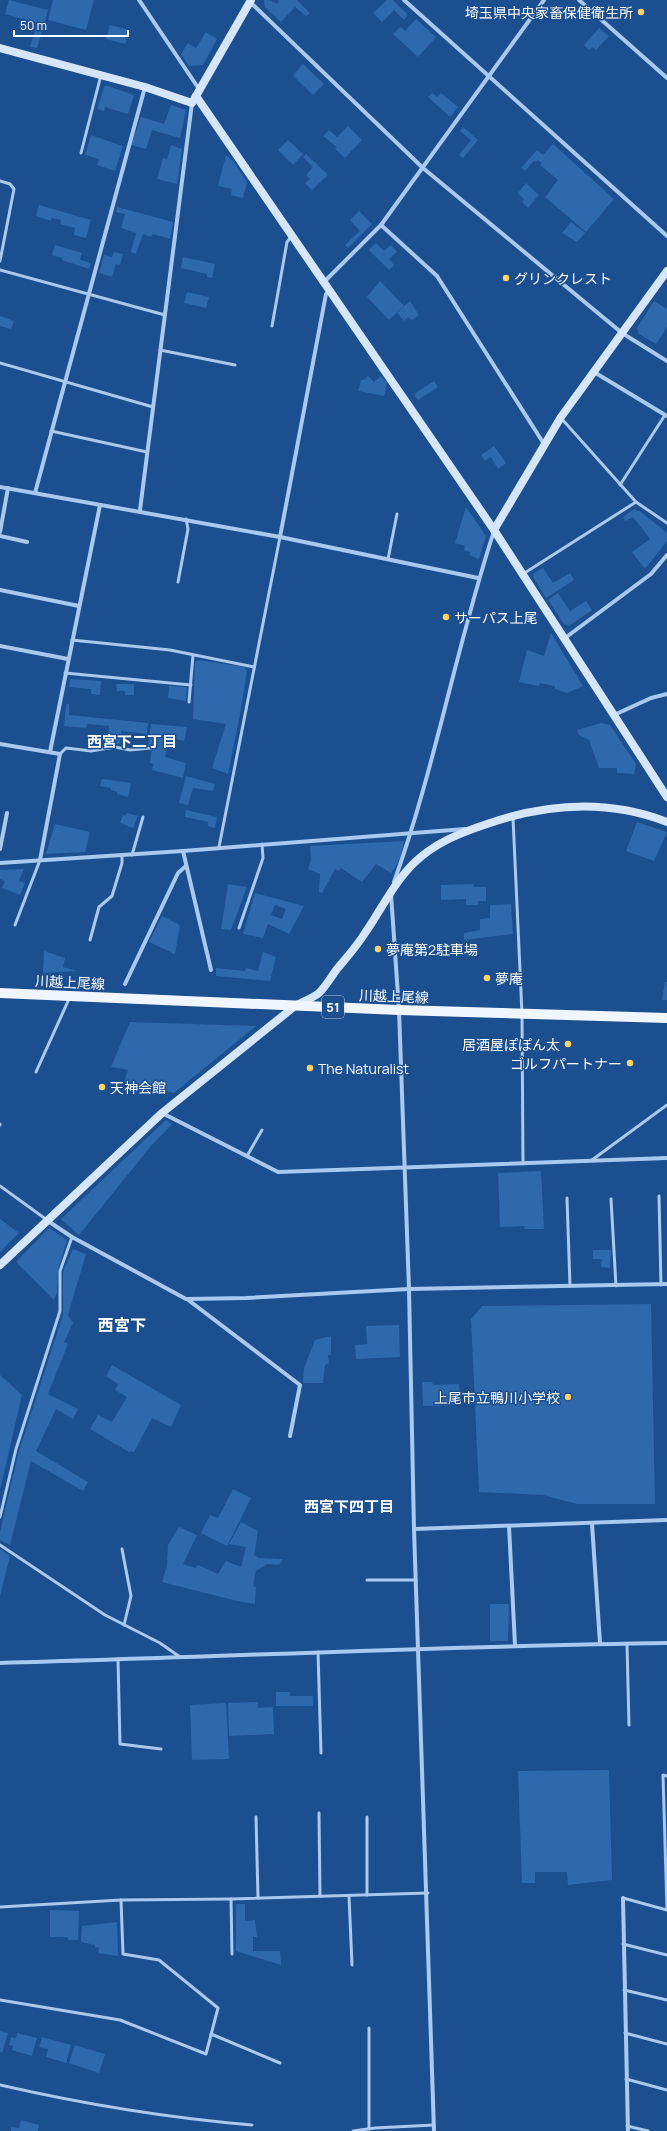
<svg xmlns="http://www.w3.org/2000/svg" width="667" height="2131" font-family="Manrope,'Noto Sans JP',sans-serif">
  <rect width="100%" height="100%" fill="#1b4f8f"/>
  <!-- green -->
  <g fill="#2e69ad" fill-rule="evenodd">
    <path d="M 9,0 L 48,10 L 37,48 L 30,47 L 37,23 L 5,14 Z"/>
    <path d="M 53,0 L 94,0 L 86,30 L 48,20 Z"/>
    <path d="M 264,0 L 269,0 L 277,4 L 279,0 L 297,0 L 310,13 L 306,16 L 295,7 L 281,22 L 265,7 Z"/>
    <path d="M 387,0 L 393,0 L 408,15 L 404,20 L 394,10 L 382,22 L 373,13 Z"/>
    <path d="M 416,19 L 436,37 L 418,57 L 393,34 L 400,27 L 405,31 Z"/>
    <path d="M 110,25 L 129,30 L 125,44 L 106,39 Z"/>
    <path d="M 599,28 L 609,36 L 596,50 L 592,47 L 589,50 L 584,45 Z"/>
    <path d="M 206,32 L 217,39 L 203,65 L 189,66 L 181,54 L 188,43 L 196,48 Z"/>
    <path d="M 303,64 L 324,84 L 313,95 L 293,76 Z"/>
    <path d="M 105,85 L 134,95 L 128,114 L 105,107 L 104,111 L 97,109 Z"/>
    <path d="M 432,93 L 437,97 L 441,93 L 458,107 L 450,117 L 428,97 Z"/>
    <path d="M 171,105 L 186,110 L 180,138 L 152,130 L 146,149 L 131,145 L 141,117 L 164,124 Z"/>
    <path d="M 348,126 L 362,140 L 345,158 L 335,149 L 337,147 L 323,136 L 329,130 L 337,137 Z"/>
    <path d="M 463,127 L 478,140 L 463,158 L 459,155 L 471,140 L 460,131 Z"/>
    <path d="M 91,135 L 123,146 L 115,171 L 97,165 L 99,159 L 85,155 Z"/>
    <path d="M 288,140 L 303,154 L 293,165 L 278,150 Z"/>
    <path d="M 553,144 L 614,199 L 586,232 L 545,197 L 558,180 L 540,165 L 542,163 L 538,160 L 536,162 L 534,161 L 525,171 L 521,168 L 537,150 L 543,155 Z"/>
    <path d="M 171,145 L 182,149 L 177,184 L 157,179 L 163,158 L 167,159 Z"/>
    <path d="M 306,154 L 328,175 L 312,190 L 305,183 L 310,179 L 306,175 L 313,167 L 303,157 Z"/>
    <path d="M 226,155 L 233,161 L 247,182 L 243,198 L 231,195 L 232,189 L 218,186 Z"/>
    <path d="M 526,183 L 539,195 L 528,208 L 522,202 L 524,199 L 518,193 Z"/>
    <path d="M 39,205 L 91,220 L 86,238 L 74,235 L 75,228 L 60,224 L 61,220 L 52,218 L 51,221 L 36,216 Z"/>
    <path d="M 117,207 L 173,222 L 170,239 L 153,234 L 151,237 L 143,234 L 136,254 L 131,252 L 136,233 L 121,228 L 125,214 L 116,212 Z"/>
    <path d="M 359,211 L 372,224 L 348,248 L 345,245 L 360,231 L 350,220 Z"/>
    <path d="M 571,222 L 585,233 L 577,242 L 562,233 Z"/>
    <path d="M 376,243 L 384,251 L 391,245 L 397,252 L 389,259 L 394,265 L 389,270 L 369,250 Z"/>
    <path d="M 55,245 L 82,253 L 80,260 L 91,263 L 89,269 L 62,260 L 62,258 L 52,255 Z"/>
    <path d="M 114,252 L 123,254 L 120,265 L 116,264 L 112,277 L 99,273 L 104,255 L 112,257 Z"/>
    <path d="M 183,257 L 215,264 L 212,278 L 207,277 L 207,274 L 181,268 Z"/>
    <path d="M 380,281 L 404,306 L 389,320 L 367,297 Z"/>
    <path d="M 187,292 L 209,297 L 206,308 L 184,303 Z"/>
    <path d="M 410,301 L 419,315 L 412,320 L 408,317 L 404,321 L 397,313 Z"/>
    <path d="M 654,301 L 667,309 L 667,327 L 656,344 L 639,334 L 637,328 Z"/>
    <path d="M 0,316 L 14,321 L 11,329 L 0,326 Z"/>
    <path d="M 368,376 L 374,382 L 381,376 L 387,383 L 384,396 L 358,391 L 361,380 L 363,380 Z"/>
    <path d="M 434,381 L 438,387 L 418,400 L 414,394 Z"/>
    <path d="M 494,446 L 506,463 L 498,469 L 491,457 L 485,461 L 481,455 Z"/>
    <path d="M 466,507 L 486,536 L 479,559 L 469,555 L 470,552 L 464,550 L 465,546 L 455,543 Z"/>
    <path d="M 634,509 L 641,512 L 667,533 L 667,541 L 645,569 L 632,552 L 650,539 L 633,517 L 625,521 L 623,517 Z"/>
    <path d="M 543,568 L 553,583 L 570,573 L 574,580 L 546,598 L 533,577 L 534,573 Z"/>
    <path d="M 558,593 L 570,611 L 586,601 L 592,610 L 569,626 L 564,624 L 548,600 Z"/>
    <path d="M 551,633 L 583,686 L 567,693 L 555,689 L 555,686 L 540,683 L 539,686 L 519,682 L 527,650 L 544,656 Z"/>
    <path d="M 199,660 L 244,667 L 247,671 L 240,715 L 228,774 L 212,768 L 226,724 L 193,719 L 195,662 Z"/>
    <path d="M 70,679 L 101,681 L 100,695 L 91,694 L 91,689 L 69,687 Z"/>
    <path d="M 116,684 L 134,684 L 134,695 L 125,695 L 125,691 L 117,691 Z"/>
    <path d="M 169,686 L 187,687 L 186,701 L 168,698 Z"/>
    <path d="M 66,704 L 69,704 L 69,715 L 148,723 L 147,734 L 121,731 L 120,744 L 107,743 L 109,726 L 87,724 L 86,728 L 64,726 Z"/>
    <path d="M 601,723 L 610,725 L 636,764 L 634,774 L 617,773 L 617,768 L 599,768 L 589,740 L 579,735 L 577,730 Z"/>
    <path d="M 151,724 L 187,727 L 184,741 L 169,737 L 165,757 L 186,763 L 183,778 L 152,770 L 153,764 L 150,763 L 152,745 L 148,745 Z"/>
    <path d="M 186,776 L 215,784 L 213,791 L 193,788 L 188,805 L 179,803 Z"/>
    <path d="M 102,779 L 131,783 L 128,797 L 117,794 L 117,792 L 111,790 L 111,788 L 100,786 Z"/>
    <path d="M 186,810 L 217,817 L 215,828 L 208,826 L 208,822 L 185,817 Z"/>
    <path d="M 127,813 L 138,816 L 133,828 L 120,823 L 123,815 L 125,816 Z"/>
    <path d="M 637,822 L 667,832 L 654,861 L 626,851 Z"/>
    <path d="M 55,824 L 90,832 L 85,852 L 46,854 Z"/>
    <path d="M 404,841 L 400,860 L 391,873 L 376,864 L 362,882 L 341,868 L 339,871 L 335,869 L 322,893 L 319,892 L 320,874 L 308,869 L 311,860 L 310,846 Z"/>
    <path d="M 24,869 L 19,881 L 25,883 L 20,895 L 2,888 L 5,881 L 0,879 L 0,870 Z"/>
    <path d="M 228,884 L 247,887 L 231,930 L 221,929 Z"/>
    <path d="M 473,884 L 474,887 L 486,887 L 486,901 L 478,901 L 478,905 L 466,905 L 466,899 L 441,900 L 441,885 Z"/>
    <path d="M 255,893 L 304,906 L 289,934 L 268,924 L 263,938 L 243,934 ZM 275,905 L 286,909 L 282,919 L 271,915 Z"/>
    <path d="M 511,904 L 513,934 L 464,940 L 464,933 L 480,930 L 480,919 L 490,918 L 490,905 Z"/>
    <path d="M 162,916 L 180,925 L 175,954 L 149,942 Z"/>
    <path d="M 44,951 L 65,958 L 63,967 L 77,971 L 43,973 Z"/>
    <path d="M 263,952 L 276,957 L 270,981 L 216,976 L 216,968 L 245,971 L 246,968 L 258,971 Z"/>
    <path d="M 665,982 L 667,982 L 667,1000 L 662,1000 Z"/>
    <path d="M 130,1022 L 256,1026 L 174,1093 L 124,1083 L 128,1070 L 111,1067 Z"/>
    <path d="M 166,1120 L 172,1124 L 151,1146 L 79,1235 L 61,1219 Z"/>
    <path d="M 541,1171 L 544,1229 L 525,1229 L 524,1226 L 500,1227 L 498,1173 Z"/>
    <path d="M 0,1219 L 19,1233 L 0,1252 Z"/>
    <path d="M 49,1228 L 67,1240 L 58,1269 L 57,1293 L 54,1300 L 16,1262 Z"/>
    <path d="M 73,1249 L 86,1254 L 68,1315 L 73,1323 L 64,1342 L 68,1344 L 48,1394 L 78,1409 L 73,1419 L 56,1409 L 36,1451 L 88,1482 L 83,1491 L 31,1461 L 10,1545 L 0,1540 L 0,1532 L 19,1451 L 63,1315 L 63,1272 Z"/>
    <path d="M 593,1250 L 611,1250 L 610,1268 L 601,1267 L 602,1259 L 593,1259 Z"/>
    <path d="M 651,1304 L 655,1504 L 577,1504 L 543,1495 L 479,1492 L 471,1319 L 482,1306 Z"/>
    <path d="M 399,1325 L 400,1357 L 356,1359 L 355,1345 L 367,1344 L 366,1326 Z"/>
    <path d="M 331,1336 L 331,1355 L 328,1355 L 329,1363 L 325,1365 L 323,1383 L 303,1383 L 304,1368 L 315,1340 Z"/>
    <path d="M 112,1365 L 181,1405 L 171,1427 L 152,1418 L 134,1452 L 131,1451 L 129,1452 L 90,1429 L 98,1415 L 112,1422 L 127,1397 L 115,1390 L 118,1384 L 106,1376 Z"/>
    <path d="M 0,1375 L 22,1395 L 0,1490 Z"/>
    <path d="M 422,1382 L 432,1382 L 433,1385 L 459,1384 L 460,1405 L 423,1406 Z"/>
    <path d="M 233,1489 L 251,1498 L 227,1546 L 201,1533 L 210,1515 L 218,1518 Z"/>
    <path d="M 241,1522 L 258,1531 L 254,1555 L 259,1558 L 283,1559 L 279,1565 L 267,1564 L 256,1571 L 253,1586 L 256,1587 L 255,1604 L 237,1601 L 162,1582 L 167,1566 L 168,1545 L 179,1527 L 197,1535 L 183,1564 L 195,1568 L 198,1565 L 218,1574 L 226,1561 L 241,1567 L 246,1547 L 229,1544 Z"/>
    <path d="M 0,1549 L 10,1556 L 0,1596 Z"/>
    <path d="M 490,1604 L 509,1604 L 508,1641 L 490,1641 Z"/>
    <path d="M 276,1692 L 290,1692 L 290,1696 L 313,1696 L 313,1706 L 276,1706 Z"/>
    <path d="M 258,1702 L 258,1708 L 273,1707 L 274,1734 L 229,1736 L 228,1703 Z"/>
    <path d="M 226,1703 L 229,1759 L 192,1760 L 190,1705 Z"/>
    <path d="M 609,1770 L 612,1880 L 568,1885 L 567,1872 L 535,1872 L 535,1883 L 522,1883 L 518,1771 Z"/>
    <path d="M 236,1904 L 245,1904 L 245,1921 L 255,1920 L 257,1937 L 253,1937 L 253,1951 L 280,1951 L 281,1965 L 236,1951 Z"/>
    <path d="M 50,1910 L 79,1911 L 78,1940 L 68,1940 L 68,1937 L 50,1937 Z"/>
    <path d="M 117,1922 L 118,1956 L 98,1953 L 99,1948 L 95,1947 L 95,1945 L 81,1942 L 82,1926 Z"/>
    <path d="M 0,2031 L 8,2033 L 2,2053 L 0,2052 Z"/>
    <path d="M 17,2033 L 37,2038 L 32,2056 L 12,2050 L 13,2046 L 9,2045 L 11,2037 L 16,2038 Z"/>
    <path d="M 42,2037 L 71,2045 L 66,2063 L 46,2057 L 48,2049 L 39,2047 Z"/>
    <path d="M 75,2045 L 105,2054 L 99,2073 L 69,2063 Z"/>
    <path d="M 21,2120 L 39,2125 L 38,2131 L 11,2131 L 11,2127 L 19,2128 Z"/>
  </g>
  <g fill="none" stroke-linecap="round" stroke-linejoin="round">
    <!-- lane -->
    <g stroke="#a9c9ee" stroke-width="3">
      <path d="M 81,153 L 101,75"/>
      <path d="M 0,181 L 10,184 L 14,189 L 0,261"/>
      <path d="M 0,270 L 165,315"/>
      <path d="M 272,326 L 287,242 L 291,237"/>
      <path d="M 160,350 L 235,365"/>
      <path d="M 0,363 L 153,407"/>
      <path d="M 561,418 L 636,502 L 667,523"/>
      <path d="M 51,431 L 147,452"/>
      <path d="M 620,485 L 665,415"/>
      <path d="M 388,559 L 397,514"/>
      <path d="M 523,574 L 636,502"/>
      <path d="M 178,582 L 188,529 L 186,519"/>
      <path d="M 72,640 L 170,650 L 254,667"/>
      <path d="M 65,673 L 191,685"/>
      <path d="M 189,702 L 193,655"/>
      <path d="M 60,754 L 66,748 L 91,751 L 115,747 L 130,750 L 151,748"/>
      <path d="M 513,818 L 522,1014 L 523,1164"/>
      <path d="M 219,847 L 280,537"/>
      <path d="M 132,855 L 143,817"/>
      <path d="M 15,925 L 40,860"/>
      <path d="M 239,928 L 263,858 L 262,844"/>
      <path d="M 90,940 L 99,907 L 112,896 L 122,863 L 122,855"/>
      <path d="M 36,1072 L 69,999"/>
      <path d="M 0,1124 L 0,1125"/>
      <path d="M 247,1156 L 262,1130"/>
      <path d="M 592,1160 L 667,1105"/>
      <path d="M 0,1186 L 47,1220"/>
      <path d="M 659,1196 L 661,1285"/>
      <path d="M 567,1198 L 570,1286"/>
      <path d="M 611,1199 L 616,1286"/>
      <path d="M 0,1517 L 16,1449 L 60,1311 L 60,1271 L 72,1237"/>
      <path d="M 0,1545 L 105,1615 L 160,1643 L 180,1657"/>
      <path d="M 122,1549 L 131,1596 L 124,1625"/>
      <path d="M 367,1580 L 416,1580"/>
      <path d="M 627,1644 L 629,1725"/>
      <path d="M 318,1652 L 321,1753"/>
      <path d="M 118,1660 L 120,1744 L 161,1749"/>
      <path d="M 319,1813 L 320,1896"/>
      <path d="M 256,1817 L 258,1898"/>
      <path d="M 367,1817 L 367,1895"/>
      <path d="M 349,1896 L 352,1965"/>
      <path d="M 623,1898 L 667,1910"/>
      <path d="M 231,1899 L 232,1954"/>
      <path d="M 0,1907 L 121,1900 L 231,1899 L 428,1893"/>
      <path d="M 667,1910 L 663,1775 L 667,1776"/>
      <path d="M 623,1944 L 667,1955"/>
      <path d="M 624,1990 L 667,2000"/>
      <path d="M 0,2000 L 120,2020 L 206,2054 L 218,2008 L 159,1960 L 123,1954 L 121,1900"/>
      <path d="M 369,2028 L 369,2129"/>
      <path d="M 625,2033 L 667,2044"/>
      <path d="M 211,2034 L 280,2063"/>
      <path d="M 626,2079 L 667,2090"/>
      <path d="M 0,2085 C 83,2104 168,2118 252,2125"/>
      <path d="M 627,2126 L 648,2131"/>
      <path d="M 353,2131 L 375,2128 L 434,2125"/>
    </g>
    <!-- street -->
    <g stroke="#a9c9ee" stroke-width="4">
      <path d="M 139,0 L 199,89"/>
      <path d="M 404,0 L 667,236"/>
      <path d="M 579,0 L 667,78"/>
      <path d="M 250,2 L 423,168 L 622,333 L 667,361"/>
      <path d="M 381,225 L 544,0"/>
      <path d="M 325,281 L 381,225 L 437,276 L 544,444"/>
      <path d="M 594,372 L 667,416"/>
      <path d="M 0,487 L 280,537 L 478,578"/>
      <path d="M 35,493 L 145,87"/>
      <path d="M 140,510 L 192,103"/>
      <path d="M 0,532 L 8,488"/>
      <path d="M 0,536 L 27,542"/>
      <path d="M 280,537 L 326,294 L 331,290"/>
      <path d="M 0,590 L 79,606"/>
      <path d="M 565,638 L 651,574 L 667,555"/>
      <path d="M 0,646 L 68,659"/>
      <path d="M 614,715 L 651,698 L 667,694"/>
      <path d="M 0,744 L 60,754 L 40,860"/>
      <path d="M 50,752 L 100,505"/>
      <path d="M 0,849 L 7,813"/>
      <path d="M 183,851 L 211,970"/>
      <path d="M 0,863 L 183,851 L 465,829"/>
      <path d="M 394,882 C 435,768 456,647 494,531"/>
      <path d="M 391,894 L 399,1010 L 409,1289 L 414,1529 L 434,2131"/>
      <path d="M 125,984 L 178,873 L 186,866"/>
      <path d="M 162,1113 L 278,1172 L 667,1158"/>
      <path d="M 48,1221 L 72,1237 L 186,1299 L 246,1298 L 409,1289 L 667,1284"/>
      <path d="M 187,1299 L 300,1385 L 290,1436"/>
      <path d="M 592,1524 L 600,1643"/>
      <path d="M 509,1526 L 515,1645"/>
      <path d="M 414,1529 L 667,1520"/>
      <path d="M 0,1663 C 222,1657 445,1646 667,1643"/>
      <path d="M 623,1898 L 628,2131"/>
    </g>
    <!-- secondary -->
    <g stroke="#d6e6fa" stroke-width="8">
      <path d="M 0,48 L 145,87 L 192,103 L 251,0"/>
      <path d="M 196,96 L 494,530 L 667,797"/>
      <path d="M 494,530 L 561,417 L 667,271"/>
      <path d="M 0,1265 L 162,1113 L 295,1006 C 302,1002 313,998 319,993 C 326,986 331,977 337,969 C 347,957 357,946 365,933 C 381,910 393,884 413,864 C 434,843 460,833 487,824 C 545,804 608,799 667,822"/>
    </g>
    <!-- primary -->
    <path stroke="#f0f6ff" stroke-width="10" d="M 0,993 L 399,1010 L 667,1018"/>
  </g>
  <!-- markers -->
  <g fill="#ffd166" stroke="#1b4f8f" stroke-width="1.5">
    <circle cx="641" cy="12" r="4"/>
    <circle cx="506" cy="278" r="4"/>
    <circle cx="446" cy="617" r="4"/>
    <circle cx="378" cy="949" r="4"/>
    <circle cx="487" cy="978" r="4"/>
    <circle cx="568" cy="1044" r="4"/>
    <circle cx="630" cy="1063" r="4"/>
    <circle cx="310" cy="1068" r="4"/>
    <circle cx="102" cy="1087" r="4"/>
    <circle cx="568" cy="1397" r="4"/>
  </g>
  <g text-anchor="middle" dominant-baseline="central" stroke-width="3" stroke-linejoin="round" paint-order="stroke">
    <!-- shield labels -->
    <rect fill="#1b4f8f" stroke="#bbcadd" stroke-width="1" x="322" y="996" width="22" height="22" rx="3"/>
    <g font-size="13" font-weight="bold" fill="#fff">
      <text x="333" y="1007">51</text>
    </g>
    <!-- poi labels -->
    <g font-size="14" fill="#fff" stroke="#1b4f8f" text-anchor="start">
      <text x="633" y="12" text-anchor="end">埼玉県中央家畜保健衛生所</text>
      <text x="514" y="278">グリンクレスト</text>
      <text x="454" y="617">サーパス上尾</text>
      <text x="386" y="949">夢庵第2駐車場</text>
      <text x="495" y="978">夢庵</text>
      <text x="560" y="1044" text-anchor="end">居酒屋ぽぽん太</text>
      <text x="622" y="1063" text-anchor="end">ゴルフパートナー</text>
      <text x="318" y="1068">The Naturalist</text>
      <text x="110" y="1087">天神会館</text>
      <text x="560" y="1397" text-anchor="end">上尾市立鴨川小学校</text>
    </g>
    <!-- street labels -->
    <g font-size="14" fill="#fff" stroke="#1b4f8f">
      <text transform="translate(70 982) rotate(3)">川越上尾線</text>
      <text transform="translate(394 996) rotate(2)">川越上尾線</text>
    </g>
    <!-- neighbourhood labels -->
    <g font-size="15" font-weight="bold" fill="#fff" stroke="#1b4f8f">
      <text x="132" y="741">西宮下二丁目</text>
      <text x="349" y="1506">西宮下四丁目</text>
    </g>
    <!-- quarter labels -->
    <g font-size="16" font-weight="bold" fill="#fff" stroke="#1b4f8f">
      <text x="122" y="1325">西宮下</text>
    </g>
  </g>
  <!-- scale -->
  <path d="M14 30v6h114v-6" fill="none" stroke="#ffffff" stroke-width="2"/>
  <text x="20" y="30" font-size="12" fill="#ffffff" stroke="#1b4f8f" stroke-width="3" paint-order="stroke">50 m</text>
</svg>
